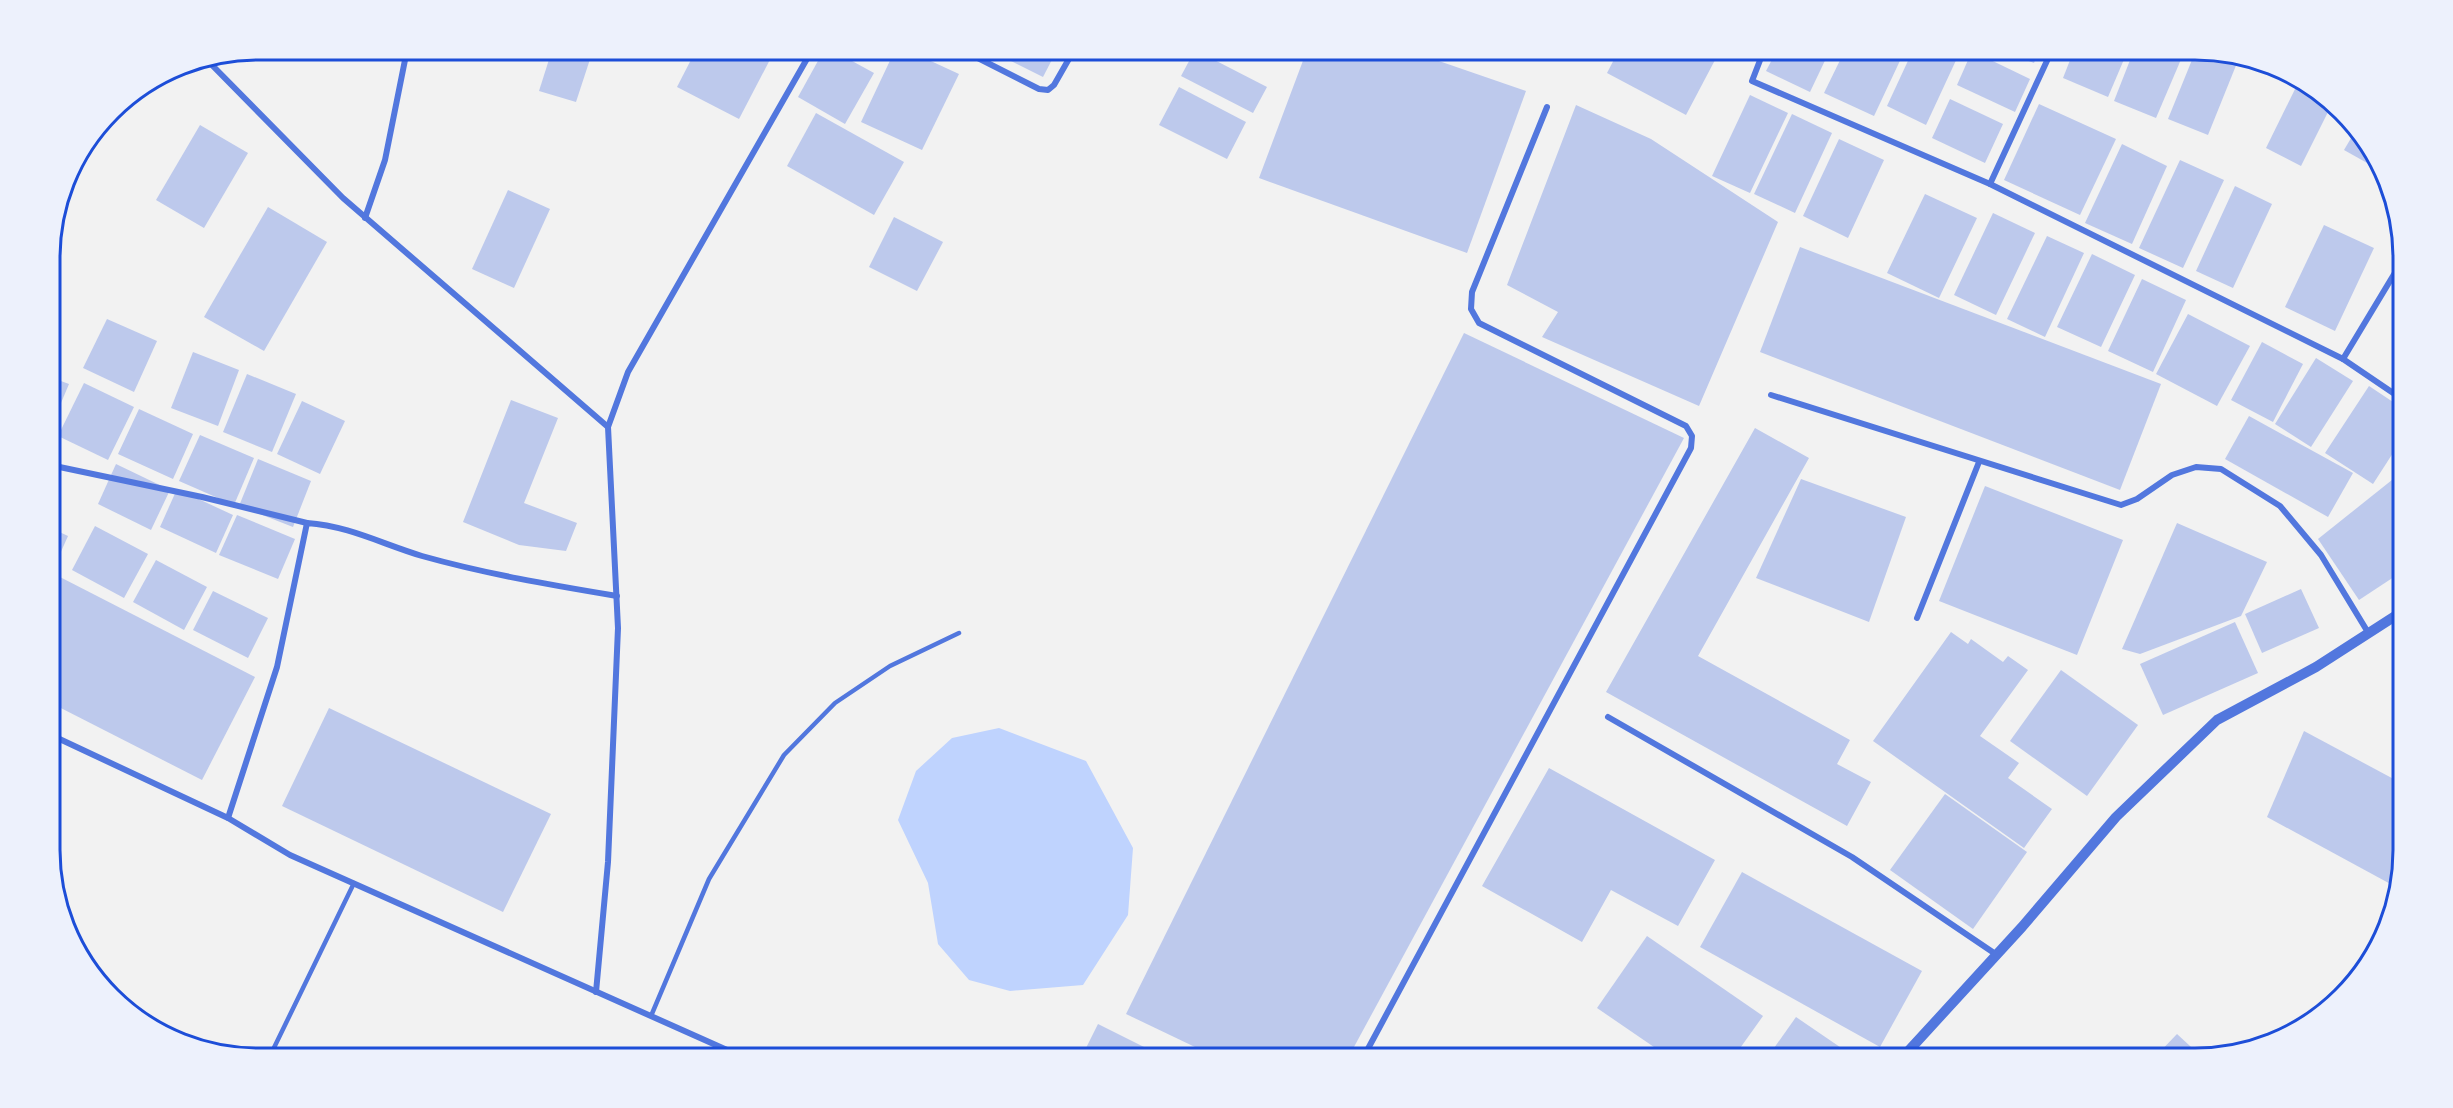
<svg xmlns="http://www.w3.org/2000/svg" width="2453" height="1108" font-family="'Open Sans',sans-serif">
  <rect width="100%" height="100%" fill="#f2f2f2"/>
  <!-- water -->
  <path fill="#bfd3fe" d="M 999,728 L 1086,761 L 1133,848 L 1128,915 L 1083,985 L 1010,991 L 969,980 L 938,944 L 928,883 L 898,820 L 916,771 L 952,738 Z"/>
  <!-- building -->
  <g fill="#bdc9ec">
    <path d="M 552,50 L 593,50 L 576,102 L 539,91 Z"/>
    <path d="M 696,50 L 775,50 L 739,119 L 677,87 Z"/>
    <path d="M 824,50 L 832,50 L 874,73 L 845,124 L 798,97 Z"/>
    <path d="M 895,50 L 907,50 L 959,74 L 922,150 L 861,122 Z"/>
    <path d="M 1002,50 L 1057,50 L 1043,77 L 999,55 Z"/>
    <path d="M 1195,50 L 1267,87 L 1253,113 L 1181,76 Z"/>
    <path d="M 1206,50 L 1220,50 L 1217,55 Z"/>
    <path d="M 1307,50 L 1407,50 L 1526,91 L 1467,253 L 1259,178 Z"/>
    <path d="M 1580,50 L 1601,50 L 1597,58 Z"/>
    <path d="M 1619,50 L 1694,50 L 1715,60 L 1686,115 L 1607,73 Z"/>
    <path d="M 1777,50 L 1830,50 L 1810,92 L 1766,71 Z"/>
    <path d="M 1845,50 L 1905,50 L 1874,116 L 1824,93 Z"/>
    <path d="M 1913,50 L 1944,50 L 1958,56 L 1926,125 L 1887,106 Z"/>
    <path d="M 1999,50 L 2039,50 L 2034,63 Z"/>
    <path d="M 2074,50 L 2128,50 L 2108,97 L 2063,78 Z"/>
    <path d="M 2134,50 L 2185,50 L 2156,118 L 2114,101 Z"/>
    <path d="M 2196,50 L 2239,58 L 2208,135 L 2168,119 Z"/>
    <path d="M 1972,51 L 2030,79 L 2015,112 L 1957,85 Z"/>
    <path d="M 2298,83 L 2330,108 L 2301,166 L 2266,148 Z"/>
    <path d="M 1179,87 L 1246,122 L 1227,159 L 1159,125 Z"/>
    <path d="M 1750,95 L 1788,113 L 1750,193 L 1712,176 Z"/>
    <path d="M 1950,99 L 2003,124 L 1985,163 L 1932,138 Z"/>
    <path d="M 2039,104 L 2116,139 L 2080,215 L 2004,180 Z"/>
    <path d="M 1576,105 L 1651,139 L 1778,222 L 1699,406 L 1542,337 L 1558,312 L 1507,285 Z"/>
    <path d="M 816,113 L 904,162 L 874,215 L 787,166 Z"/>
    <path d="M 1792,114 L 1832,133 L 1795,213 L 1754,194 Z"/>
    <path d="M 200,125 L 248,153 L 204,228 L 156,200 Z"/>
    <path d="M 2357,128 L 2360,131 L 2376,168 L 2344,150 Z"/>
    <path d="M 1839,139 L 1884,160 L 1848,238 L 1803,216 Z"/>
    <path d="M 2122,144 L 2167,166 L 2132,244 L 2085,223 Z"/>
    <path d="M 2180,160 L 2224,180 L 2183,268 L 2139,248 Z"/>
    <path d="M 2235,186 L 2272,204 L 2233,288 L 2196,271 Z"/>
    <path d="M 508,190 L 550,209 L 514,288 L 472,269 Z"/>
    <path d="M 1925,194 L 1977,218 L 1939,298 L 1887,273 Z"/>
    <path d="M 268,207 L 327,242 L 264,351 L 204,317 Z"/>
    <path d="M 1993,213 L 2035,233 L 1996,315 L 1954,295 Z"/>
    <path d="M 894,217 L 943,242 L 917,291 L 869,267 Z"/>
    <path d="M 2324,225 L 2374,248 L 2335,331 L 2285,307 Z"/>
    <path d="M 2047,236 L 2084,253 L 2045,337 L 2007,319 Z"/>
    <path d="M 1800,247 L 2161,384 L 2120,490 L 1760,352 Z"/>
    <path d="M 2092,254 L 2135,275 L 2101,347 L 2057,327 Z"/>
    <path d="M 2142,279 L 2186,300 L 2153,372 L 2108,351 Z"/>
    <path d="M 2188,314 L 2250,346 L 2217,406 L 2156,374 Z"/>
    <path d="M 107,319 L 157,341 L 134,392 L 83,368 Z"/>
    <path d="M 1464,333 L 1684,438 L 1348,1058 L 1218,1058 L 1126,1014 Z"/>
    <path d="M 2262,342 L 2303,364 L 2273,422 L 2231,400 Z"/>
    <path d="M 193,352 L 239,370 L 218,426 L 171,408 Z"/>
    <path d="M 2316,358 L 2353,381 L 2311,447 L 2275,424 Z"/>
    <path d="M 247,374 L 296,394 L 272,452 L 223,432 Z"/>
    <path d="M 50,377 L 69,384 L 50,429 Z"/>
    <path d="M 84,383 L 134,407 L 108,460 L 58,436 Z"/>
    <path d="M 2369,386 L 2402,408 L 2402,439 L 2373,484 L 2325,453 Z"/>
    <path d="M 511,400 L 558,418 L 524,503 L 577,523 L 566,551 L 519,545 L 463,522 Z"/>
    <path d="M 302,401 L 345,421 L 320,474 L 277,454 Z"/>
    <path d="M 139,409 L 193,434 L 173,479 L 118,454 Z"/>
    <path d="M 2249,416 L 2353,473 L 2328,517 L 2225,459 Z"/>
    <path d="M 1755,428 L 1809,458 L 1698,656 L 1850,740 L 1837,764 L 1871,782 L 1847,826 L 1606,692 Z"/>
    <path d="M 200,435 L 254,458 L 234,505 L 179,481 Z"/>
    <path d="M 258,459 L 311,481 L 293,527 L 239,506 Z"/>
    <path d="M 116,464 L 170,490 L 151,530 L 98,504 Z"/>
    <path d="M 2402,472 L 2403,571 L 2359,600 L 2318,539 Z"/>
    <path d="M 1801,479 L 1906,517 L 1869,622 L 1756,578 Z"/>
    <path d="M 1985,486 L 2123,540 L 2077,655 L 1939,601 Z"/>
    <path d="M 177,489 L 233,515 L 216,553 L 160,527 Z"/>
    <path d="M 237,515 L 295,539 L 278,579 L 219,555 Z"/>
    <path d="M 2177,523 L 2267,562 L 2241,616 L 2140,654 L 2122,649 Z"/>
    <path d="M 95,526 L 148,554 L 124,598 L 72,570 Z"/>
    <path d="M 51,528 L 68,536 L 51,574 Z"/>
    <path d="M 156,560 L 207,587 L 184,630 L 133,602 Z"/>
    <path d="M 58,576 L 255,677 L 202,780 L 51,703 L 51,589 Z"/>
    <path d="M 2301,589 L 2319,628 L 2262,653 L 2245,614 Z"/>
    <path d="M 213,591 L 268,618 L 248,658 L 193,630 Z"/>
    <path d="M 2235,622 L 2258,673 L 2163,715 L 2140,664 Z"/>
    <path d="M 1951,632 L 1968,644 L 1971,639 L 2003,662 L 2008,656 L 2028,670 L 1980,736 L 2019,763 L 2008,778 L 2052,809 L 2024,848 L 1873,741 Z"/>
    <path d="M 2061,670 L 2138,725 L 2087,796 L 2010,741 Z"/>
    <path d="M 329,708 L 551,814 L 503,912 L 282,806 Z"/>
    <path d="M 2304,731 L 2403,784 L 2403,851 L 2396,887 L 2267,817 Z"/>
    <path d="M 1549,768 L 1715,860 L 1678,926 L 1611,890 L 1582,942 L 1482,886 Z"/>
    <path d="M 1945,794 L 2027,852 L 1973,929 L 1890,870 Z"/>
    <path d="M 1742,872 L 1922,971 L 1880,1047 L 1700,947 Z"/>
    <path d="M 1647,936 L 1763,1016 L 1733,1058 L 1670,1058 L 1597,1008 Z"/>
    <path d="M 1796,1017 L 1856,1058 L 1767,1058 Z"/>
    <path d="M 1098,1024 L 1160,1055 L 1159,1058 L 1081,1058 Z"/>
    <path d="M 2177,1034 L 2203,1058 L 2154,1058 Z"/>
  </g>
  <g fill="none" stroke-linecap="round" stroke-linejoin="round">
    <!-- service -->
    <g stroke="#5277de" stroke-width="4.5">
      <path d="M 651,1016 L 709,879 L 784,755 L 835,703 L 890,666 L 959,633"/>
      <path d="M 269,1058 L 354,883"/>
    </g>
    <!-- minor -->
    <g stroke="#5277de" stroke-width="6">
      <path d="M 962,50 L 1039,89 L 1048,90 L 1054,85 L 1074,50"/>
      <path d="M 1750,50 L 1762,54"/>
      <path d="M 1764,50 L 1752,81 L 1990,184 L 2343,359 L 2396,271 L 2402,270"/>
      <path d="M 207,60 L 343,198 L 608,427 L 618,628 L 608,862 L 596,992"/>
      <path d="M 1990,184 L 2052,50"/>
      <path d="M 365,218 L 385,160 L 407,50"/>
      <path d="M 2343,359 L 2402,399"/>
      <path d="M 1771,395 L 2121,505 L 2137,499 L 2172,475 L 2196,467 L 2221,469 L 2280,506 L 2321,555 L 2369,634"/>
      <path d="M 608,427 L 628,372 L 812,50"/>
      <path d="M 50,465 L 202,497 L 307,523"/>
      <path d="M 1917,618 L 1979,462"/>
      <path d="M 1608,717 L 1852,857 L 1997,955"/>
      <path d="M 51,735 L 228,818 L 290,855 L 745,1058"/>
      <path d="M 228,818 L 277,667 L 307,523 C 349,526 382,544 422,556 C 486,574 551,585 617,596"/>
      <path d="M 1363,1058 L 1691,448 L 1692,436 L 1686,426 L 1479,323 L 1471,309 L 1472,292 L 1547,107"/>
    </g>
    <!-- tertiary -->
    <path stroke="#5277de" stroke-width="10" d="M 1902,1058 L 2022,927 L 2116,817 L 2217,720 L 2316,667 L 2403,611"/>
  </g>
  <!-- crop -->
  <path d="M0 0H2453V1108H0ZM258 60H2195A198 198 0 0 1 2393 258V850A198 198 0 0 1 2195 1048H258A198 198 0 0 1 60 850V258A198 198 0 0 1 258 60Z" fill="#edf1fc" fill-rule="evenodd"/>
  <path fill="none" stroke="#1d4ed8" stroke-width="3" d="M258 60H2195A198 198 0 0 1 2393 258V850A198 198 0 0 1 2195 1048H258A198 198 0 0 1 60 850V258A198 198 0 0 1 258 60Z"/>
</svg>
